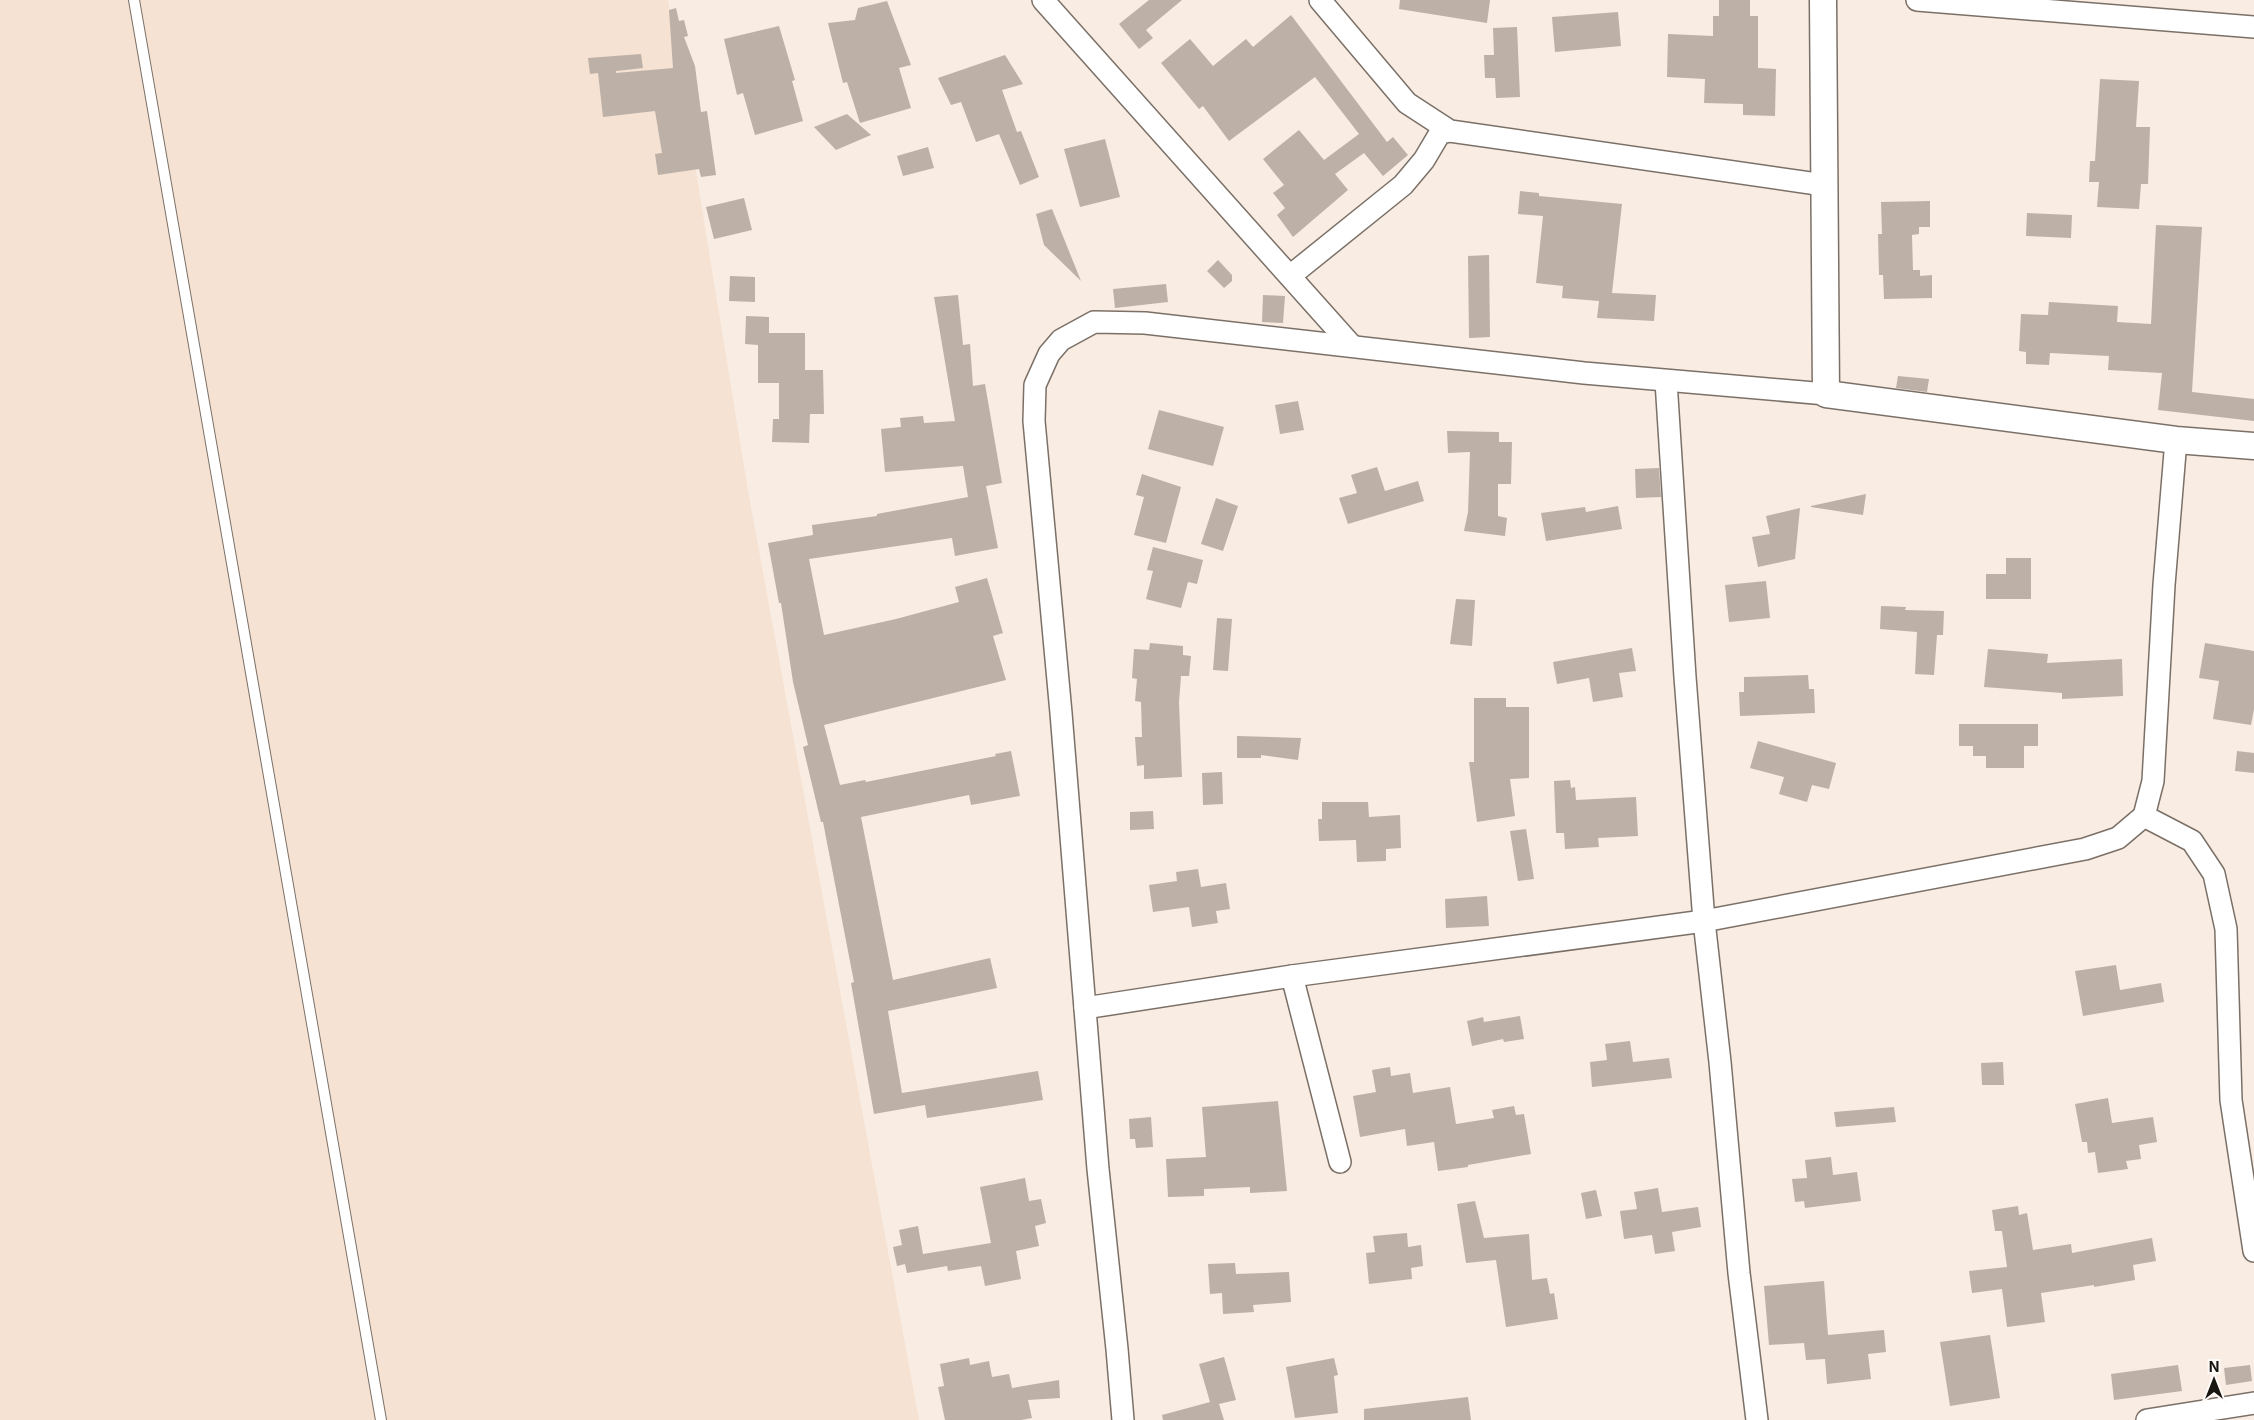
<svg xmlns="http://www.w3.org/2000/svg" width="2254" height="1420" font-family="Inter,sans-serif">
  <rect width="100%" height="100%" fill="#f9ece2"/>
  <!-- built -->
  <path fill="#f5e2d2" d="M 0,0 L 668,0 L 748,491 L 919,1420 L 0,1420 Z"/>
  <!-- building -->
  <g fill="#bdb0a7">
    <path d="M 1149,0 L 1182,0 L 1146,30 L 1153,38 L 1139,49 L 1119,24 Z"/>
    <path d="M 1400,0 L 1490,0 L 1487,23 L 1399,9 Z"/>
    <path d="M 1719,0 L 1750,0 L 1750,16 L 1758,16 L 1758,68 L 1776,69 L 1775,116 L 1743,115 L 1743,104 L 1704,103 L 1705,79 L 1667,77 L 1668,34 L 1713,36 L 1713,16 L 1719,16 Z"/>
    <path d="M 887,1 L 911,65 L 899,68 L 911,108 L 860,123 L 847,82 L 843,83 L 828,23 L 855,20 L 858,8 Z"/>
    <path d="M 676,8 L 679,21 L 684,20 L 688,36 L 684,37 L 695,66 L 701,112 L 707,111 L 716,175 L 701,177 L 699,169 L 658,175 L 655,154 L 662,153 L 655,111 L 603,117 L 598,73 L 590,74 L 588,58 L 641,54 L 643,68 L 616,71 L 616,73 L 673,68 L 669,10 Z"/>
    <path d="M 1618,12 L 1621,46 L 1555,52 L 1552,17 Z"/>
    <path d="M 1291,15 L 1387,142 L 1393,137 L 1408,155 L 1383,176 L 1364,153 L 1335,174 L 1348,190 L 1293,237 L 1277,215 L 1285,208 L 1273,193 L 1284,185 L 1263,159 L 1299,130 L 1324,160 L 1359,134 L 1315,77 L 1229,141 L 1203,106 L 1199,109 L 1161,63 L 1190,39 L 1213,66 L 1246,39 L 1253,47 Z"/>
    <path d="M 779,26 L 795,80 L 792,81 L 803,121 L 755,135 L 743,93 L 737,95 L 724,39 Z"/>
    <path d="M 1517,27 L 1520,97 L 1496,98 L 1495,78 L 1485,78 L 1484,55 L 1494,55 L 1493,28 Z"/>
    <path d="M 1005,55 L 1023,84 L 1002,90 L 1017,132 L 1021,131 L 1039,177 L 1020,185 L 999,134 L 976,142 L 961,102 L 951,105 L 938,78 Z"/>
    <path d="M 2100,79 L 2139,81 L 2136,127 L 2150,127 L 2148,184 L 2141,184 L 2139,209 L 2097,207 L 2099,182 L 2089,182 L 2090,161 L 2095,161 Z"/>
    <path d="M 847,114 L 871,135 L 836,150 L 814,127 Z"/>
    <path d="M 1105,139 L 1120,197 L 1080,207 L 1064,149 Z"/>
    <path d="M 928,147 L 934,168 L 903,176 L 897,156 Z"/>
    <path d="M 1520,191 L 1539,193 L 1539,196 L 1622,204 L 1612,293 L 1656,295 L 1654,321 L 1597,318 L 1599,301 L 1562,298 L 1563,286 L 1536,283 L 1543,216 L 1518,214 Z"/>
    <path d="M 744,198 L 752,230 L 714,239 L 706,207 Z"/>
    <path d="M 1930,201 L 1930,227 L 1919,227 L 1919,234 L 1912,235 L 1913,270 L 1920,270 L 1920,276 L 1932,275 L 1932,298 L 1884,299 L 1883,275 L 1879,275 L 1878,234 L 1882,234 L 1881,202 Z"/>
    <path d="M 1052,209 L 1081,281 L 1044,245 L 1036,214 Z"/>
    <path d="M 2027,213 L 2072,215 L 2071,238 L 2026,236 Z"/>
    <path d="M 2156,225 L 2202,227 L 2192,392 L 2254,399 L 2254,421 L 2158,410 L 2162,373 L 2108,370 L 2109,356 L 2050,353 L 2049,365 L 2026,364 L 2026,352 L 2019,351 L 2021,314 L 2048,315 L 2049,302 L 2118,306 L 2117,322 L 2151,324 Z"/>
    <path d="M 1489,255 L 1490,337 L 1469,338 L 1468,256 Z"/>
    <path d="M 1218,260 L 1232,275 L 1232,281 L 1224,288 L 1207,271 Z"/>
    <path d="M 730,276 L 755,277 L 755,302 L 729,301 Z"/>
    <path d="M 1166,284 L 1168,302 L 1115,308 L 1113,289 Z"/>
    <path d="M 958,295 L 963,345 L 970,344 L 973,386 L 985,384 L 1002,483 L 986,486 L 998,548 L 955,556 L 952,538 L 809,559 L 824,635 L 896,619 L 959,602 L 955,587 L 987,578 L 1003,633 L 993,636 L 1006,680 L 824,725 L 840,785 L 865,780 L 866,782 L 996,756 L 995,754 L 1011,751 L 1020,796 L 971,805 L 969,795 L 861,817 L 893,980 L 990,958 L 997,988 L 888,1011 L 902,1093 L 1038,1071 L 1043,1100 L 927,1118 L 925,1105 L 874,1114 L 851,983 L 854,982 L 823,822 L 821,822 L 803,747 L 808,745 L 793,682 L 781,603 L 779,603 L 768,543 L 813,535 L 812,525 L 877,516 L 877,514 L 968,497 L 963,466 L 885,472 L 881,429 L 901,427 L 900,418 L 923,416 L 924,423 L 955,421 L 934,297 Z"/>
    <path d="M 1263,295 L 1285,296 L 1283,323 L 1262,322 Z"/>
    <path d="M 746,316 L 769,317 L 769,333 L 805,333 L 805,370 L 823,370 L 824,414 L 810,414 L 809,443 L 772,442 L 773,419 L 779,419 L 779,383 L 758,383 L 758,345 L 745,344 Z"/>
    <path d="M 1898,376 L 1929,379 L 1927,392 L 1896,388 Z"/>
    <path d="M 1298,401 L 1304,430 L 1280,434 L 1275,405 Z"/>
    <path d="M 1159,410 L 1224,427 L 1213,466 L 1148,449 Z"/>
    <path d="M 1447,431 L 1499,432 L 1499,442 L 1512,442 L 1511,484 L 1498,484 L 1498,516 L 1507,518 L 1505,536 L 1464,531 L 1468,512 L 1470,452 L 1448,453 Z"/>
    <path d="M 1377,467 L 1385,491 L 1418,481 L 1424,501 L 1348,524 L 1339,498 L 1357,493 L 1351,475 Z"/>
    <path d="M 1659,468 L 1661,497 L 1636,498 L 1635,469 Z"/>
    <path d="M 1142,474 L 1181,487 L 1166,543 L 1134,535 L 1144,497 L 1136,495 Z"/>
    <path d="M 1866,494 L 1863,515 L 1811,507 L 1811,506 Z"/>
    <path d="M 1216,498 L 1238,506 L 1223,551 L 1201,544 Z"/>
    <path d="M 1618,506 L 1622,529 L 1546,541 L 1541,513 L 1585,507 L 1586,512 Z"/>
    <path d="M 1800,508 L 1795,559 L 1758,567 L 1752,537 L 1770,534 L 1766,516 Z"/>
    <path d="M 1153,547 L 1203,560 L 1197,584 L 1188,582 L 1181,608 L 1146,599 L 1153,571 L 1147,570 Z"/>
    <path d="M 2006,558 L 2031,558 L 2031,599 L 1986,599 L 1986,574 L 2006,574 Z"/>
    <path d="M 1766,581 L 1770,618 L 1729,622 L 1725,585 Z"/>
    <path d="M 1456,599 L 1475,600 L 1472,646 L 1450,644 Z"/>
    <path d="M 1881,606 L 1906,607 L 1905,610 L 1944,611 L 1943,635 L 1937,635 L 1934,675 L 1915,674 L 1917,632 L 1880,629 Z"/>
    <path d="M 1217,618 L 1232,619 L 1228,671 L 1213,670 Z"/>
    <path d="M 1150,643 L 1183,646 L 1183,655 L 1191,656 L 1189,676 L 1181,676 L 1179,702 L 1182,777 L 1144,779 L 1144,765 L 1137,766 L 1135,737 L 1142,737 L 1141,702 L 1135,701 L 1137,679 L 1132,678 L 1134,649 L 1149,650 Z"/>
    <path d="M 2205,643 L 2254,651 L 2254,709 L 2251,725 L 2213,719 L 2219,681 L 2199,678 Z"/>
    <path d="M 1632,648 L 1636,671 L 1619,673 L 1623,697 L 1593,702 L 1589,678 L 1557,684 L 1553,662 Z"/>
    <path d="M 1988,649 L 2048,654 L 2047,663 L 2122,659 L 2123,696 L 2062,699 L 2062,693 L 1984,687 Z"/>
    <path d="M 1808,675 L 1809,689 L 1814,689 L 1815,713 L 1740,716 L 1739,692 L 1744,692 L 1744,677 Z"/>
    <path d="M 1474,698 L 1506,698 L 1506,707 L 1529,707 L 1529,778 L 1510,779 L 1515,816 L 1477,822 L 1469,762 L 1474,762 Z"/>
    <path d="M 1959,724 L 2038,724 L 2038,746 L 2024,746 L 2024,768 L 1986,768 L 1986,756 L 1973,756 L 1973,746 L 1959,746 Z"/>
    <path d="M 1237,736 L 1301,738 L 1298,760 L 1261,755 L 1261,758 L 1237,758 Z"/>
    <path d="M 1758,741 L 1836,763 L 1829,789 L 1812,785 L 1807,802 L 1779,794 L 1784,777 L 1750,768 Z"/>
    <path d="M 2237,751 L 2254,753 L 2254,773 L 2235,771 Z"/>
    <path d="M 1222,772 L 1223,804 L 1203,805 L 1202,773 Z"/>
    <path d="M 1570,780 L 1571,788 L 1575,787 L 1576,800 L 1636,797 L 1638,836 L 1598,838 L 1599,847 L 1565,849 L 1564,833 L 1556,833 L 1554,781 Z"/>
    <path d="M 1322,802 L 1368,802 L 1369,817 L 1400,815 L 1401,848 L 1386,849 L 1386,861 L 1357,862 L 1356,840 L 1319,841 L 1318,819 L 1322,819 Z"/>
    <path d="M 1153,811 L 1154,829 L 1130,830 L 1130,812 Z"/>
    <path d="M 1526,829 L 1534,879 L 1518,881 L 1510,831 Z"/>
    <path d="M 1198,869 L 1201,887 L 1226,883 L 1230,909 L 1216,911 L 1218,923 L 1192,927 L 1189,907 L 1153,912 L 1149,885 L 1177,881 L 1176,872 Z"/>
    <path d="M 1487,896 L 1489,926 L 1446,928 L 1445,899 Z"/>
    <path d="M 2116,965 L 2120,990 L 2161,983 L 2164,1002 L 2083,1016 L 2075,971 Z"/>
    <path d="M 1520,1016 L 1524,1039 L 1504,1042 L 1503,1039 L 1472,1046 L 1467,1021 L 1483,1017 L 1484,1022 Z"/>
    <path d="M 1630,1041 L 1633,1062 L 1669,1058 L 1672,1078 L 1592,1087 L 1590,1062 L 1607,1060 L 1605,1044 Z"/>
    <path d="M 2003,1062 L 2004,1085 L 1982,1085 L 1981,1063 Z"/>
    <path d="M 1390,1067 L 1391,1076 L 1410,1073 L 1413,1093 L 1450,1087 L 1456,1124 L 1494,1118 L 1492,1110 L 1514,1106 L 1516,1115 L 1524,1114 L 1531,1154 L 1468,1165 L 1468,1167 L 1438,1171 L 1434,1142 L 1407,1146 L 1405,1129 L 1360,1137 L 1353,1096 L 1376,1092 L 1372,1070 Z"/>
    <path d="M 2108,1098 L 2112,1123 L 2153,1117 L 2157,1142 L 2139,1145 L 2141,1159 L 2126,1161 L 2128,1169 L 2098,1173 L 2095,1152 L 2088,1153 L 2087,1142 L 2082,1142 L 2075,1104 Z"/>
    <path d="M 1278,1101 L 1287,1191 L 1250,1193 L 1250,1187 L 1204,1189 L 1204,1196 L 1168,1197 L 1166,1159 L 1206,1157 L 1202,1107 Z"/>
    <path d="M 1894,1107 L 1896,1122 L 1836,1127 L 1834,1112 Z"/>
    <path d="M 1151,1117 L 1153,1147 L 1136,1148 L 1135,1139 L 1130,1139 L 1129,1119 Z"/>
    <path d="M 1831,1157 L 1833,1175 L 1857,1172 L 1861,1201 L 1805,1208 L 1804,1201 L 1795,1202 L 1792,1179 L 1807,1178 L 1805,1160 Z"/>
    <path d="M 1025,1178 L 1029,1201 L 1041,1199 L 1046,1223 L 1035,1226 L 1039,1246 L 1016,1251 L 1021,1279 L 985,1286 L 981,1266 L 948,1271 L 947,1266 L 907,1273 L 905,1264 L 897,1266 L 893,1247 L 902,1245 L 899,1230 L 918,1226 L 923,1254 L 991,1243 L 980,1187 Z"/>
    <path d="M 1658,1188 L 1662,1212 L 1698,1207 L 1701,1227 L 1672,1232 L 1675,1251 L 1655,1254 L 1652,1235 L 1624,1239 L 1620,1211 L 1637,1209 L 1634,1192 Z"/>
    <path d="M 1596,1190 L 1602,1216 L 1586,1219 L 1581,1193 Z"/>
    <path d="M 1475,1201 L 1484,1238 L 1529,1234 L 1532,1280 L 1547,1278 L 1550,1294 L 1554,1293 L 1558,1319 L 1506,1327 L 1496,1260 L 1466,1263 L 1457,1204 Z"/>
    <path d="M 2018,1206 L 2019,1215 L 2027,1213 L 2033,1250 L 2071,1244 L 2072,1253 L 2152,1238 L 2156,1261 L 2133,1265 L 2135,1280 L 2094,1287 L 2094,1285 L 2041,1293 L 2045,1322 L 2007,1327 L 2002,1289 L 1972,1293 L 1969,1271 L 2007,1267 L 2002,1231 L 1995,1231 L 1992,1210 Z"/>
    <path d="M 1407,1233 L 1408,1247 L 1421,1245 L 1423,1266 L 1411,1268 L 1412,1279 L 1369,1284 L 1366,1253 L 1375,1252 L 1373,1236 Z"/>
    <path d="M 1235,1263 L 1236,1274 L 1289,1272 L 1291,1302 L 1253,1305 L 1254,1312 L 1223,1314 L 1222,1293 L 1210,1294 L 1208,1264 Z"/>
    <path d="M 1824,1281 L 1828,1335 L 1884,1330 L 1886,1352 L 1868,1354 L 1871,1379 L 1827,1384 L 1825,1359 L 1806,1360 L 1804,1343 L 1769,1345 L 1764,1286 Z"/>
    <path d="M 1990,1335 L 2000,1398 L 1950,1406 L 1940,1342 Z"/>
    <path d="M 1224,1357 L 1236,1400 L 1219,1404 L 1224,1420 L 1163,1420 L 1162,1415 L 1210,1402 L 1199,1364 Z"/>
    <path d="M 969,1358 L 970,1365 L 989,1361 L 992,1377 L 1009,1374 L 1012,1388 L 1059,1380 L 1060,1398 L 1028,1400 L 1032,1418 L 1021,1420 L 945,1420 L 938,1387 L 944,1386 L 940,1364 Z"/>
    <path d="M 1334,1358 L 1338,1375 L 1334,1376 L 1338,1413 L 1295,1418 L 1286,1367 Z"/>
    <path d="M 2178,1365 L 2182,1391 L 2114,1400 L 2111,1374 Z"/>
    <path d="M 2250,1365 L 2252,1381 L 2226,1385 L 2224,1368 Z"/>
    <path d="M 1468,1397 L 1471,1420 L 1364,1420 L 1364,1409 Z"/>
  </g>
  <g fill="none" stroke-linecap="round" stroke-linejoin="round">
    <defs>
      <path id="service" d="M 134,0 L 381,1420"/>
      <g id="minor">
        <path d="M 1043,0 L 1352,346"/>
        <path d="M 1320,0 L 1407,103 L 1450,131 L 1824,185"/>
        <path d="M 1917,0 L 2254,27"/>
        <path d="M 1290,276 L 1403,185 L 1424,160 L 1440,133 L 1450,131"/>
        <path d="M 1666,381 L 1685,677 L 1704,921 L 1720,1062 L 1739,1273 L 1757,1420"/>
        <path d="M 2144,816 L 2192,841 L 2214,874 L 2226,929 L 2231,1100 L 2254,1251"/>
        <path d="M 1292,976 L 1340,1162"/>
        <path d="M 1085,1008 L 1292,976 L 1704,921 L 2085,849 L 2118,838 L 2144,816 L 2153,781 L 2164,585 L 2176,440"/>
        <path d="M 1123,1420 L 1117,1349 L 1098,1169 L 1061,713 L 1034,421 L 1035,385 L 1049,354 L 1061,340 L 1094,322 L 1145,323 L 1584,373 L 1826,394"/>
        <path d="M 2147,1420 L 2254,1403"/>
      </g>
      <path id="tertiary" d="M 1823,0 L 1826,394 L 2176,440 L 2254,446"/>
    </defs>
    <!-- service casing -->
    <use href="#service" stroke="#7b7067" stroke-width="12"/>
    <!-- minor casing -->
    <use href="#minor" stroke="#7b7067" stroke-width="24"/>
    <!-- tertiary casing -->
    <use href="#tertiary" stroke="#7b7067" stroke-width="29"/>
    <!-- service -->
    <use href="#service" stroke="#fff" stroke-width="10"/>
    <!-- minor -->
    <use href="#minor" stroke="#fff" stroke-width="21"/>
    <!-- tertiary -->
    <use href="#tertiary" stroke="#fff" stroke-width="26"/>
  </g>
  <!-- north arrow -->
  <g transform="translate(2214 1380)" stroke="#fefbf9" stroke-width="4" paint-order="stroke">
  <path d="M0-4L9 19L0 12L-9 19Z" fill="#191511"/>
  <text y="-8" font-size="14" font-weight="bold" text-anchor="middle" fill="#191511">N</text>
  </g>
</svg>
